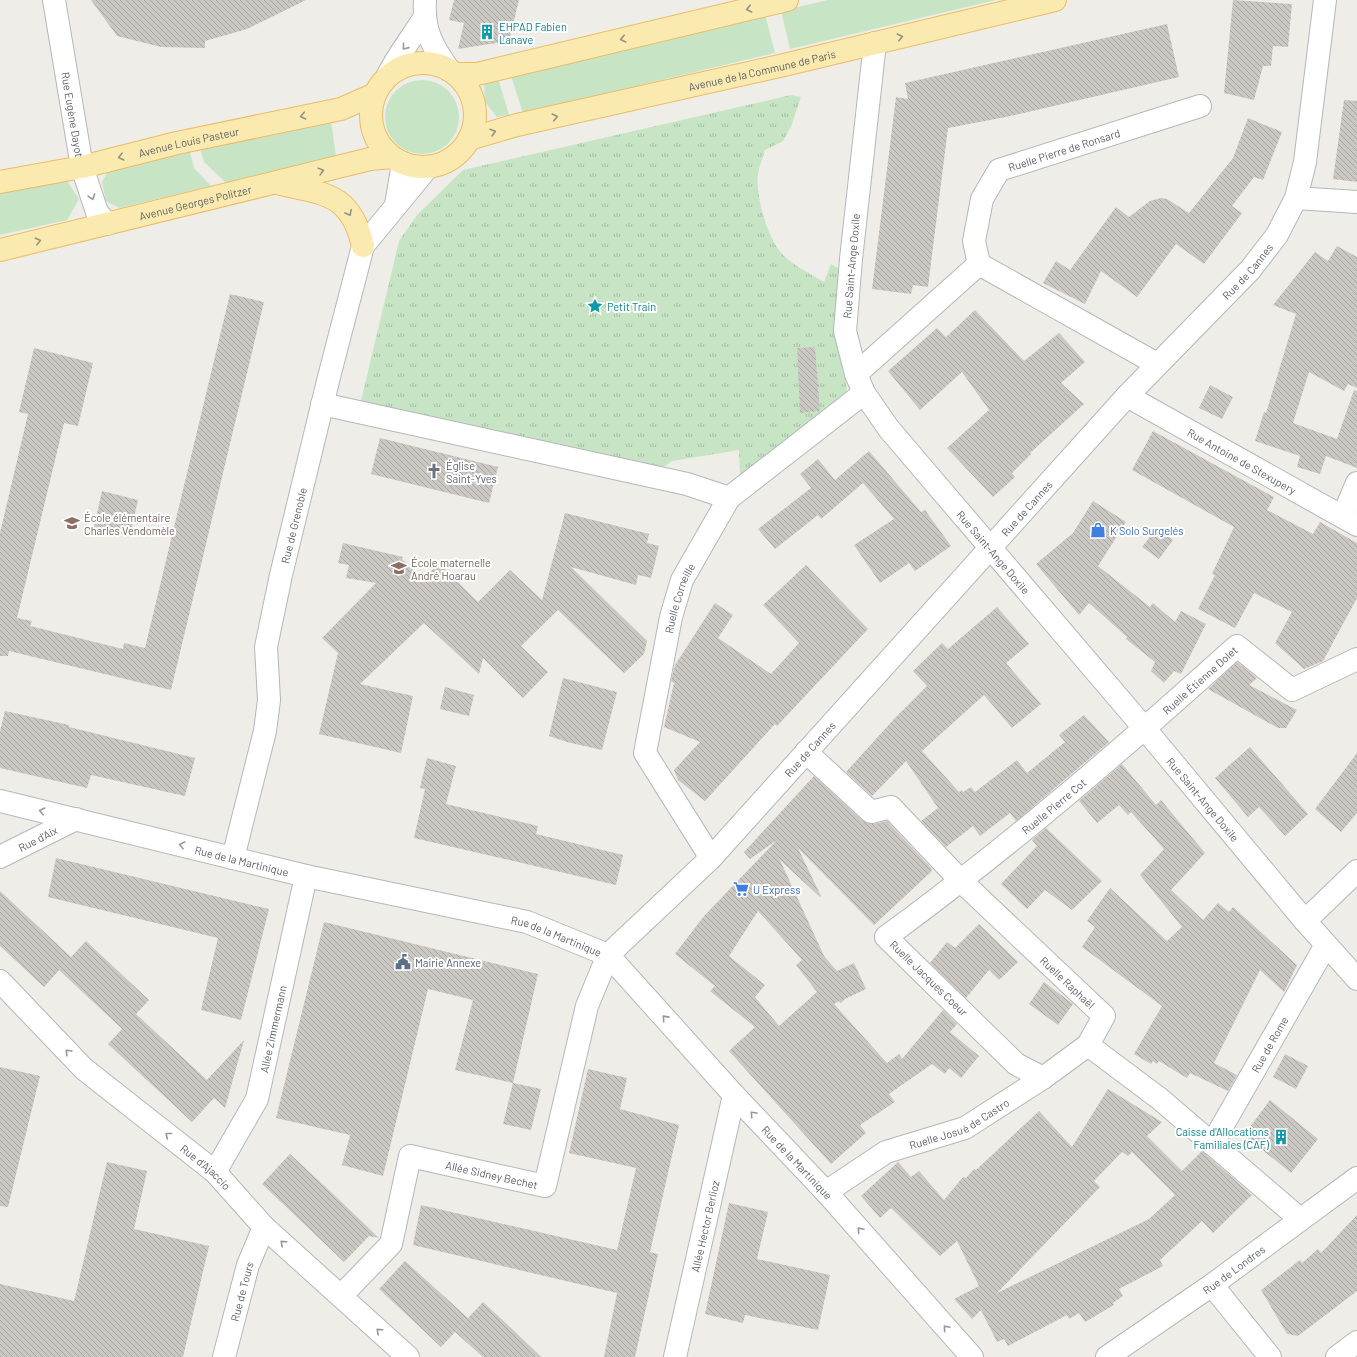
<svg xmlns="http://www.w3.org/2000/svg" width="1357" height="1357" font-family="Barlow,sans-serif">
  <defs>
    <pattern id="park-tufts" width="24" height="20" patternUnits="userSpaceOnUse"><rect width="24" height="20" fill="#c7e5c5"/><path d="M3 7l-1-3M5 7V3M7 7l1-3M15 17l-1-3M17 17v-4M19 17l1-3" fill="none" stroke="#a5bda4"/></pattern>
    <pattern id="building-back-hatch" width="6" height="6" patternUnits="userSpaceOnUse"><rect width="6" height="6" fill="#cbc8c4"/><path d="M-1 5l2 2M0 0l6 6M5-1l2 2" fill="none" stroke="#a8a6a3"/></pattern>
  </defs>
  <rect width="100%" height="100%" fill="#efede7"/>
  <!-- green -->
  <g fill="#c7e5c5">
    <path d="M 828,0 L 996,0 L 790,49 L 781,11 Z"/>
    <path d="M 765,14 L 775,53 L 523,113 L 510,73 Z"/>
    <path d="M 498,78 L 509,115 L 497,117 L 485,102 L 484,82 Z"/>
    <circle cx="422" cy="117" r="37"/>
    <path d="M 331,121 L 336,156 L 226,183 L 204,162 L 200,148 Z"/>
    <path d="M 190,152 L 194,168 L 211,186 L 119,208 L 106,201 L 102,182 L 108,171 Z"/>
    <path d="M 67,181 L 79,199 L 67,220 L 0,235 L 0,189 Z"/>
  </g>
  <!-- park -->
  <path fill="url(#park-tufts)" d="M 791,95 L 801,97 L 791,127 L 783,141 L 765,150 C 763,158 759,166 758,174 C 755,195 768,242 785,257 C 796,267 811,274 824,282 L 831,264 L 838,268 L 841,273 L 837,332 L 847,389 L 846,396 L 740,479 L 739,450 L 672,461 L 664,467 L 360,405 L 399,241 L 417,215 L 463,170 Z"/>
  <!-- building -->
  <g fill="url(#building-back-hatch)" fill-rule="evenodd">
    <path d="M 91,0 L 306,0 L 247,29 L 205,41 L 205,48 L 161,47 L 117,36 Z"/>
    <path d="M 454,0 L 519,0 L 509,41 L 458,49 L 464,23 L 449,20 Z"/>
    <path d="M 1233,0 L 1292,4 L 1288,47 L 1273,46 L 1271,66 L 1263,66 L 1254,100 L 1224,93 Z"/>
    <path d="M 1167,24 L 1179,77 L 1006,117 L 948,128 L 928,287 L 913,285 L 911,294 L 872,289 L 896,97 L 908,99 L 905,83 Z"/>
    <path d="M 1344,100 L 1357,101 L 1357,182 L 1333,179 Z"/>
    <path d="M 1248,118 L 1282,132 L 1263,180 L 1254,177 L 1232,206 L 1242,213 L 1204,264 L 1176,244 L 1137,297 L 1101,271 L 1085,304 L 1043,283 L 1056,261 L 1070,270 L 1116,207 L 1129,217 L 1150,201 L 1161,198 L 1167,199 L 1189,213 L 1233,158 Z"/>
    <path d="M 1337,246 L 1357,257 L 1357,388 L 1348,384 L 1344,391 L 1309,372 L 1293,423 L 1337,439 L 1354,390 L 1357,391 L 1357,468 L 1326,456 L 1320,474 L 1297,467 L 1300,456 L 1255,441 L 1264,412 L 1266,413 L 1296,314 L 1273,305 L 1315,252 L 1328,261 Z"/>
    <path d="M 230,294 L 264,302 L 171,690 L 9,651 L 8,656 L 0,656 L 0,533 L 28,414 L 19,412 L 34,348 L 93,363 L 78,426 L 64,423 L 17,618 L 32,621 L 30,626 L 123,649 L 124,643 L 145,648 Z"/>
    <path d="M 975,310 L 1024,361 L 1059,333 L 1085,362 L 1061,383 L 1084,404 L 1030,453 L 1031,454 L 1012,473 L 1015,477 L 993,497 L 947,448 L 989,410 L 962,372 L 920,410 L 888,371 L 937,328 L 946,337 Z"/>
    <path d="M 815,347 L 820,411 L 800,413 L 797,348 Z"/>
    <path d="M 1210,385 L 1233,397 L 1222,419 L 1199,408 Z"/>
    <path d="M 1153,431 L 1274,497 L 1267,510 L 1313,534 L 1320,522 L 1357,543 L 1357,598 L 1323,661 L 1304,669 L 1275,643 L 1292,612 L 1254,593 L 1235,628 L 1198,609 L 1215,575 L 1212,574 L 1234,527 L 1132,470 Z"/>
    <path d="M 380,438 L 498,467 L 489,503 L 371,474 Z"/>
    <path d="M 869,451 L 921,512 L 925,510 L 951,546 L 915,571 L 909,563 L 880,583 L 854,545 L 894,519 L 863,483 L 821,519 L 818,515 L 775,549 L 758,529 L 811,488 L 800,474 L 818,459 L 835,480 Z"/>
    <path d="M 102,491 L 138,500 L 130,536 L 94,527 Z"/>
    <path d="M 1093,501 L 1126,522 L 1098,566 L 1150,607 L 1153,603 L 1175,622 L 1181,611 L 1206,624 L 1181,674 L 1174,671 L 1164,683 L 1151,671 L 1155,662 L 1126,639 L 1127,637 L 1089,603 L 1079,615 L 1036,564 L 1073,533 Z"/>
    <path d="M 565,513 L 649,534 L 647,543 L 659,546 L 651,578 L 638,575 L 636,585 L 571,567 L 647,641 L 644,654 L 624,673 L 558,610 L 521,646 L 548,672 L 523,698 L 483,658 L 479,674 L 424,623 L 360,684 L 413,696 L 401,753 L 319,734 L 338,653 L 322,638 L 376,583 L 346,578 L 349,565 L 338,563 L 343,543 L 403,557 L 402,559 L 423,580 L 439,563 L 478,602 L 510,570 L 542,600 Z"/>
    <path d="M 1157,528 L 1173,540 L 1159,559 L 1142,547 Z"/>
    <path d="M 806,565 L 868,629 L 777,726 L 775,724 L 705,801 L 678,780 L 674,770 L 700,742 L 664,727 L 674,683 L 671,681 L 675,665 L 715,603 L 733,615 L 718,638 L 771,674 L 799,643 L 763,605 Z"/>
    <path d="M 997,607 L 1029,644 L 1006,663 L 1041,704 L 1012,728 L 984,695 L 922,751 L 959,792 L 962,790 L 963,792 L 971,787 L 975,792 L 1017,760 L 1027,773 L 1065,742 L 1059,735 L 1084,715 L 1109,742 L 1016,821 L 1010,813 L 980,836 L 973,826 L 946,847 L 921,821 L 938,808 L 906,761 L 872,796 L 846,772 L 894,719 L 927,686 L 913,671 L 942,643 L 948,649 Z"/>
    <path d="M 1237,662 L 1257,678 L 1249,685 L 1297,710 L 1286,728 L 1278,728 L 1208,689 Z"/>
    <path d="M 563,678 L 617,692 L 602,750 L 567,742 L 549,736 Z"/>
    <path d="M 445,687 L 474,695 L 469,716 L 440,709 Z"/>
    <path d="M 5,711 L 69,725 L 69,727 L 195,758 L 185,796 L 91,775 L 87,788 L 0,768 L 0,731 Z"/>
    <path d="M 1250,747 L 1308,814 L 1285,836 L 1259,807 L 1248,817 L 1215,778 Z"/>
    <path d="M 1357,753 L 1357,813 L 1341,832 L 1315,809 Z"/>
    <path d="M 427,758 L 456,766 L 446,804 L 538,826 L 536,834 L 623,855 L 616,885 L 414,838 L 425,789 L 420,788 Z"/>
    <path d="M 1122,764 L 1156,805 L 1161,800 L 1205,853 L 1171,890 L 1203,920 L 1218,903 L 1229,912 L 1233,907 L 1297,965 L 1284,992 L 1260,970 L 1214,1063 L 1237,1075 L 1228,1091 L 1190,1073 L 1187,1078 L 1159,1061 L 1157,1064 L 1153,1061 L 1151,1064 L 1134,1054 L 1162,1006 L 1082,947 L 1095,927 L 1087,921 L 1110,888 L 1167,941 L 1182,927 L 1140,875 L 1164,849 L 1131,812 L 1128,815 L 1119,805 L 1097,823 L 1079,801 Z"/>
    <path d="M 814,776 L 863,821 L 874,824 L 887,821 L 932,869 L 931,872 L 874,925 L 798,848 L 821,896 L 820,897 L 780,860 L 824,956 L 837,971 L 854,963 L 866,989 L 845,999 L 841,1003 L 839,1001 L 834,1004 L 887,1063 L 899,1054 L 902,1059 L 943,1010 L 957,1024 L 950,1032 L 979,1056 L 961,1078 L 949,1068 L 945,1074 L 932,1064 L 889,1094 L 895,1102 L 860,1125 L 866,1133 L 831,1164 L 729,1051 L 755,1027 L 710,991 L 715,986 L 675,954 L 704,916 L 777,840 L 750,859 L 744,852 ZM 758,911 L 802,960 L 796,965 L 817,992 L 779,1026 L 755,997 L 765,985 L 729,956 Z"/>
    <path d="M 1046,828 L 1102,881 L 1072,910 L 1045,890 L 1027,909 L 1001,884 L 1037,846 L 1032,840 Z"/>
    <path d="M 56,858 L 269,909 L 241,1020 L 201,1010 L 218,938 L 48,897 Z"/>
    <path d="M 0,891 L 71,957 L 44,987 L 0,946 Z"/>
    <path d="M 324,922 L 538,974 L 513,1083 L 541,1089 L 531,1130 L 503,1124 L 513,1083 L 455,1070 L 473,1000 L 428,989 L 383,1176 L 342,1165 L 350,1135 L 276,1118 Z"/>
    <path d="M 979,924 L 1018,962 L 999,980 L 989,970 L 966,998 L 930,963 L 947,942 L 955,948 Z"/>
    <path d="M 86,941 L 149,1000 L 136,1014 L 207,1080 L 244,1040 L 225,1108 L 214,1098 L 192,1122 L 108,1044 L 122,1029 L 59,970 Z"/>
    <path d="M 1044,982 L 1073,1004 L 1058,1025 L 1029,1004 Z"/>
    <path d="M 1285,1054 L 1308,1066 L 1296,1089 L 1273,1077 Z"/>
    <path d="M 0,1067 L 40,1076 L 8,1207 L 0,1206 Z"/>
    <path d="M 588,1069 L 627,1078 L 620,1109 L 679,1125 L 650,1252 L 658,1254 L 635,1357 L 604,1357 L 617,1293 L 413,1245 L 421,1205 L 617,1250 L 636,1168 L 569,1153 Z"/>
    <path d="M 1108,1089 L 1162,1122 L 1147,1136 L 1182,1171 L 1202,1151 L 1252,1195 L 1213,1233 L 1202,1221 L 1160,1260 L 1163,1266 L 1119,1289 L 1123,1296 L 1113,1303 L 1114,1305 L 1085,1322 L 1079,1313 L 1069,1319 L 1067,1315 L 1008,1346 L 1004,1339 L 997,1342 L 981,1310 L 972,1319 L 954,1299 L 979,1286 L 957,1241 L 940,1256 L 891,1208 L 880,1218 L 861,1196 L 898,1162 L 911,1177 L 919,1171 L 944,1200 L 963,1177 L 966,1178 L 974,1169 L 976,1170 L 1039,1111 L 1072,1147 ZM 1122,1152 L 1128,1156 L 1132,1152 L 1175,1195 L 1149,1219 L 997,1293 L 1100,1187 L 1094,1181 Z"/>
    <path d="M 1270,1100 L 1318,1139 L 1291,1173 L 1244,1135 Z"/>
    <path d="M 290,1154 L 331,1192 L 379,1238 L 369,1236 L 344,1262 L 262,1184 Z"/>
    <path d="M 107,1162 L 147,1171 L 134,1229 L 209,1246 L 183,1357 L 0,1357 L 0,1284 L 74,1301 Z"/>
    <path d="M 729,1203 L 768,1212 L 757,1259 L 830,1275 L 818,1330 L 745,1315 L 743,1323 L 705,1314 Z"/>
    <path d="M 1357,1215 L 1357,1291 L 1298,1336 L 1287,1334 L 1261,1290 L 1300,1260 L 1302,1263 L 1318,1249 L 1321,1253 Z"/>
    <path d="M 405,1261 L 468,1318 L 441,1347 L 379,1289 Z"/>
    <path d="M 483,1302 L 511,1328 L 541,1357 L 483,1357 L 455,1332 Z"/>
  </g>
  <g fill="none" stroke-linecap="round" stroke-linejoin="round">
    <defs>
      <g id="minor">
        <path id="s1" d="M 54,0 L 82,167 L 97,212 L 107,224"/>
        <path d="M 425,0 C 423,30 432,46 449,70"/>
        <path id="s2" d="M 875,43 L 851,259 L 845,331 L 856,374 L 864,393 L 889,429 L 1145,729 L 1305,921 L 1357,979"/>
        <path d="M 387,77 C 397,56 412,38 424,18"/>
        <path d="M 1296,198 L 1357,202"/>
        <path d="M 396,205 L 403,163"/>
        <path d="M 979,264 L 1157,364"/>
        <path id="s3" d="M 856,374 L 979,264 L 974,241 L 982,199 L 999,170 L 1200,106"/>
        <path id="s4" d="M 1127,396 L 1357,525"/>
        <path d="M 322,404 L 687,484 L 729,498"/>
        <path d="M 1343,516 L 1357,483"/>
        <path id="s5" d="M 806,752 L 871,812 L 891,807 L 961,881 L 1104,1016 L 1088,1045 L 1160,1099 L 1300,1219"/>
        <path id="s6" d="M 0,801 L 306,876 L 527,922 L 608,955 L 734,1095 L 826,1192 L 972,1357"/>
        <path id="s7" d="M 0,857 L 76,819"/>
        <path id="s8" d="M 233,858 L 265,731 L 269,700 L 266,647 L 281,575 L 329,377 L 363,246 L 428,167"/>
        <path id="s9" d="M 711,858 L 645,753 L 671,617 L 682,580 L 729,498 L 864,393"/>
        <path d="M 1305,921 L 1357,871"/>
        <path id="s10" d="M 0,981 L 84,1069 L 215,1172 L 264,1227 L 408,1357"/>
        <path id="s11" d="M 1043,1078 L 1016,1064 L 886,937 C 1009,847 1124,748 1237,646 L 1292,690 L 1357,659"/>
        <path id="s12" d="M 1212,1144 L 1326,945"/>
        <path id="s13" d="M 215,1172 L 257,1099 L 306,876"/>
        <path id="s14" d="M 826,1192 L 886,1152 L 965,1128 L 1043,1078 L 1088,1045"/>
        <path d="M 1212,1285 L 1270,1357"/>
        <path id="s15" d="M 341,1296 L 391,1244 L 410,1156 L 545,1186 L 587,1006 L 608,955 L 711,858 L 1127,396 L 1250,270 L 1277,235 L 1296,198 L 1305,162 L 1325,0"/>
        <path id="s16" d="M 224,1357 L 248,1265 L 264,1227"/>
        <path id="s17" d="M 675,1357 L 734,1095"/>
        <path id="s18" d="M 1107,1357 L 1212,1285 L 1357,1178"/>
        <path d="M 1337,1357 L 1357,1342"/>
      </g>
      <g id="major">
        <circle cx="423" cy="115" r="52"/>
        <path d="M 455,74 L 477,74 L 787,0"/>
        <path id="s19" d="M 469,139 L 517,125 L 784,65 L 1055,0"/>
        <path id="s20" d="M 0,182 L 82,167 L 177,143 L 341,109 L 375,94"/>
        <path d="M 281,184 C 326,194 351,194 363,246"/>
        <path id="s21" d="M 0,250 L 370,159 L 392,157"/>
      </g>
    </defs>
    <!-- minor casing -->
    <use href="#minor" stroke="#b4b7ba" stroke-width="24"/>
    <!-- major casing -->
    <use href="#major" stroke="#ebbc65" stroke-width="24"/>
    <!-- minor -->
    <use href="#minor" stroke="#fff" stroke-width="22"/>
    <!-- major -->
    <use href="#major" stroke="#fbeab0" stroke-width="22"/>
  </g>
  <!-- one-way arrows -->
  <defs><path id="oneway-chevron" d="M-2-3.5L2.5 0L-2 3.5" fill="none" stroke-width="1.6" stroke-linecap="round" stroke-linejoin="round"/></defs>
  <g stroke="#959280">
    <use href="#oneway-chevron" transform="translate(749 9) rotate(167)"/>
    <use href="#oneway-chevron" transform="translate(900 37) rotate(-13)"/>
    <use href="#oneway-chevron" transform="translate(623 39) rotate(167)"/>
    <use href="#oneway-chevron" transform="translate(303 116) rotate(168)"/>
    <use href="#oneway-chevron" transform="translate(555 117) rotate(-13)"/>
    <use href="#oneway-chevron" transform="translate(493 132) rotate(-16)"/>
    <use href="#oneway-chevron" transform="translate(121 157) rotate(166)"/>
    <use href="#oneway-chevron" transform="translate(321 171) rotate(-15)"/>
    <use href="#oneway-chevron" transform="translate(349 213) rotate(61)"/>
    <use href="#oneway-chevron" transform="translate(38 241) rotate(-13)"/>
  </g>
  <g stroke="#96999c">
    <use href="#oneway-chevron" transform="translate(405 47) rotate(129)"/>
    <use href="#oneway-chevron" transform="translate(92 197) rotate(72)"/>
    <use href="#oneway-chevron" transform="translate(42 811) rotate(-167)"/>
    <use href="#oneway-chevron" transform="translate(182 845) rotate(-166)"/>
    <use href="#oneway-chevron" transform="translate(665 1018) rotate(-132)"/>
    <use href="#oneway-chevron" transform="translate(68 1052) rotate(-134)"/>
    <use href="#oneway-chevron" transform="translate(753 1114) rotate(-133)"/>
    <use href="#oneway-chevron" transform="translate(168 1135) rotate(-142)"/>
    <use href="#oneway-chevron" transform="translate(860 1230) rotate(-131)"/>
    <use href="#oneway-chevron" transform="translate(283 1243) rotate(-138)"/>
    <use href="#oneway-chevron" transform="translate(946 1328) rotate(-131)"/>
    <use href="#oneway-chevron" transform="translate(379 1331) rotate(-138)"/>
  </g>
  <!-- icons -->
  <defs>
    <symbol id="building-bare" viewBox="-9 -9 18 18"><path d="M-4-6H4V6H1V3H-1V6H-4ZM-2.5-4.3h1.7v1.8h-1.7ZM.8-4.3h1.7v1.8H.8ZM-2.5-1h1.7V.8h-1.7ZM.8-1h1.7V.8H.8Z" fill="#0f9aa8" stroke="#fff" stroke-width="2.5" paint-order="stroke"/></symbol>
    <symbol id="sight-bare" viewBox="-9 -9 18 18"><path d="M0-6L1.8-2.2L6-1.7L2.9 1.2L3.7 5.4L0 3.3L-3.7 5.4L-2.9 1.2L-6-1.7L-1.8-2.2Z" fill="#0f9aa8" stroke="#fff" stroke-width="2.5" paint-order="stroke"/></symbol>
    <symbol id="church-bare" viewBox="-9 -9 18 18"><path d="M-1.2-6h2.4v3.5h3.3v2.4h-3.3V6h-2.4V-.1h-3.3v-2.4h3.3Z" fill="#6b7280" stroke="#fff" stroke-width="2.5" paint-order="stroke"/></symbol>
    <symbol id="school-bare" viewBox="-9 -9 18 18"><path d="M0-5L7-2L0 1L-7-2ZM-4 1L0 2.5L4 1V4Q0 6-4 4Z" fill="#8d6e63" stroke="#fff" stroke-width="2.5" paint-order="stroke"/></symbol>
    <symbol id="shop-bare" viewBox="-9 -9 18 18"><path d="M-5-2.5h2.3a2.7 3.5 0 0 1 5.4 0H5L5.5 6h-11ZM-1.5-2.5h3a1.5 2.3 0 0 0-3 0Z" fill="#3f7fe0" stroke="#fff" stroke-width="2.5" paint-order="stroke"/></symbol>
    <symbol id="supermarket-bare" viewBox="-9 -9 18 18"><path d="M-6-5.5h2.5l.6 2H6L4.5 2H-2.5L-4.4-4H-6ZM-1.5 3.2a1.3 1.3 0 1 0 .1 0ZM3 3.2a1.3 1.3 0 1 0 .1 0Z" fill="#3f7fe0" stroke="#fff" stroke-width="2.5" paint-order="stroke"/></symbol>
    <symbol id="civic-bare" viewBox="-9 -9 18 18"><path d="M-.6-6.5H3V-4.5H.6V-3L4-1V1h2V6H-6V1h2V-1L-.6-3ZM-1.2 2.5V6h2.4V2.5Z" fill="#5c6f8a" stroke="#fff" stroke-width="2.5" paint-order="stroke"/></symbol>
  </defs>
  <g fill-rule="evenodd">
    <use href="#building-bare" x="476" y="21" width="22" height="22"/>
    <use href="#sight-bare" x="584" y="295" width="22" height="22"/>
    <use href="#church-bare" x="423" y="460" width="22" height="22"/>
    <use href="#school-bare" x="61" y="512" width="22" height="22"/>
    <use href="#shop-bare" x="1087" y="519" width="22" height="22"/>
    <use href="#school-bare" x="388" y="557" width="22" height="22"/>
    <use href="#supermarket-bare" x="730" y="878" width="22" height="22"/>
    <use href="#civic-bare" x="392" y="951" width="22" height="22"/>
    <use href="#building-bare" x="1270" y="1126" width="22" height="22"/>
  </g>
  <g text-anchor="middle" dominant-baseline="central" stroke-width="4" stroke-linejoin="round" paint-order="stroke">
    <!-- culture labels -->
    <g font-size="11" fill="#0d838f" stroke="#fff" text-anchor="start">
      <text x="499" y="26">EHPAD Fabien<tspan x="499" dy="13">Lanave</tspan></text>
      <text x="607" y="306">Petit Train</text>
      <text x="1269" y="1131" text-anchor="end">Caisse d'Allocations<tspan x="1269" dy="13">Familiales (CAF)</tspan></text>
    </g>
    <!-- street labels -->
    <g font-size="11" fill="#5e6266" stroke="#fff">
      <text stroke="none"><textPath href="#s19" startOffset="301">Avenue de la Commune de Paris</textPath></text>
      <text stroke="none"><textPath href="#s1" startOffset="116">Rue Eugène Dayot</textPath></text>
      <text stroke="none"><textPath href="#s20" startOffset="193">Avenue Louis Pasteur</textPath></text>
      <text stroke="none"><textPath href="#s3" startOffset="333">Ruelle Pierre de Ronsard</textPath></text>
      <text stroke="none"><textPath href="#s21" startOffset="201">Avenue Georges Politzer</textPath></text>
      <text transform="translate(851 266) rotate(-85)">Rue Saint-Ange Doxile</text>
      <text stroke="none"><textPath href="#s15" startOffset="1477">Rue de Cannes</textPath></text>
      <text stroke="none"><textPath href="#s4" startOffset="132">Rue Antoine de Stexupery</textPath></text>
      <text stroke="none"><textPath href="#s15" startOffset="1153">Rue de Cannes</textPath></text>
      <text stroke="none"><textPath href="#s8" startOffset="340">Rue de Grenoble</textPath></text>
      <text stroke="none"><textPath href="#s2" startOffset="560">Rue Saint-Ange Doxile</textPath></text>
      <text stroke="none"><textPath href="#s9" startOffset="283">Ruelle Corneille</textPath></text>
      <text stroke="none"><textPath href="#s11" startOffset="618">Ruelle Étienne Dolet</textPath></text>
      <text stroke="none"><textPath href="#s15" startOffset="829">Rue de Cannes</textPath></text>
      <text stroke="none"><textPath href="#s2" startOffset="884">Rue Saint-Ange Doxile</textPath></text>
      <text stroke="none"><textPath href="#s11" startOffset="425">Ruelle Pierre Cot</textPath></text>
      <text stroke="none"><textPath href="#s7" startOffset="42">Rue d'Aix</textPath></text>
      <text stroke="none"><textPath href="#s6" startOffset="249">Rue de la Martinique</textPath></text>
      <text stroke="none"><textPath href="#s6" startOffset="573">Rue de la Martinique</textPath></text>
      <text transform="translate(929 978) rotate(44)">Ruelle Jacques Coeur</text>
      <text stroke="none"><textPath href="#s5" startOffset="358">Ruelle Raphaël</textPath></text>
      <text stroke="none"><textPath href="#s13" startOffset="156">Allée Zimmermann</textPath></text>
      <text stroke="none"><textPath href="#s12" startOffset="115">Rue de Rome</textPath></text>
      <text stroke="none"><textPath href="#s14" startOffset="151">Ruelle Josué de Castro</textPath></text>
      <text stroke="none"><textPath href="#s6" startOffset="909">Rue de la Martinique</textPath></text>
      <text stroke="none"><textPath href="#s10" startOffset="278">Rue d'Ajaccio</textPath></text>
      <text stroke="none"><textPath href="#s15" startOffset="246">Allée Sidney Bechet</textPath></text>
      <text stroke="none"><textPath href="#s17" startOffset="134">Allée Hector Berlioz</textPath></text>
      <text stroke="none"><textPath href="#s18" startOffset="154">Rue de Londres</textPath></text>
      <text stroke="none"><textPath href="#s16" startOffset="68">Rue de Tours</textPath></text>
    </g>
    <!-- worship labels -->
    <g font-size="11" fill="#5b616d" stroke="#fff" text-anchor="start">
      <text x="446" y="465">Église<tspan x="446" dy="13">Saint-Yves</tspan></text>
    </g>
    <!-- education labels -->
    <g font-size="11" fill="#785e54" stroke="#fff" text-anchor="start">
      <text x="84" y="517">École élémentaire<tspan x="84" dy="13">Charles Vendomèle</tspan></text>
      <text x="411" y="562">École maternelle<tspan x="411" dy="13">André Hoarau</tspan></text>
    </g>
    <!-- shop labels -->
    <g font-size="11" fill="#366cbe" stroke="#fff" text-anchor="start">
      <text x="1110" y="530">K Solo Surgelés</text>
      <text x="753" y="889">U Express</text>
    </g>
    <!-- service labels -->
    <g font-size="11" fill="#4e5e75" stroke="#fff" text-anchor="start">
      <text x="415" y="962">Mairie Annexe</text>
    </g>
  </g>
</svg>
